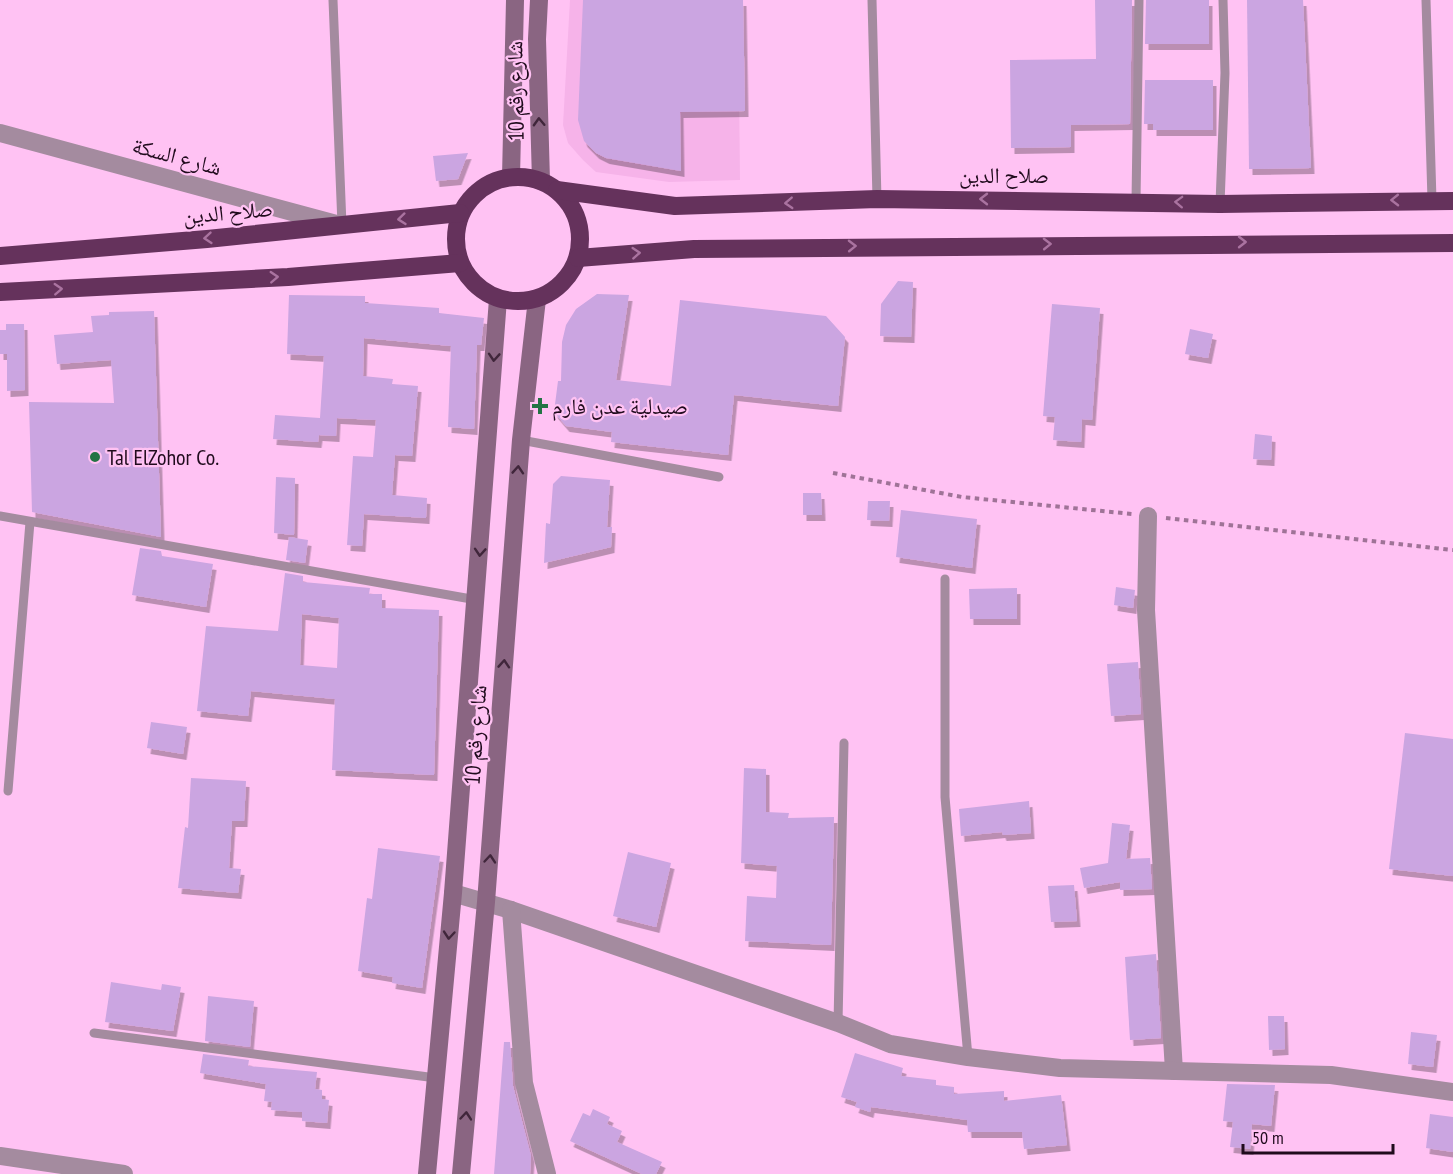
<svg xmlns="http://www.w3.org/2000/svg" width="1453" height="1174" font-family="'PT Sans Narrow','Noto Naskh Arabic',sans-serif">
  <defs>
    <filter id="shadow"><feDropShadow dx="3.5" dy="6" stdDeviation="0" flood-color="#0004"/></filter>
  </defs>
  <rect width="100%" height="100%" fill="#ffc2f3"/>
  <!-- built -->
  <path fill="#f6b3e9" d="M 570,0 L 738,0 L 740,180 L 669,182 L 596,172 L 583,160 L 568,143 L 563,125 Z"/>
  <!-- building -->
  <g fill="#cba5e1" fill-rule="evenodd" filter="url(#shadow)">
    <path d="M 583,0 L 743,0 L 745,111 L 680,112 L 681,171 L 606,158 L 596,153 L 584,141 L 578,120 Z"/>
    <path d="M 1095,0 L 1132,0 L 1130,124 L 1071,125 L 1071,147 L 1011,148 L 1010,60 L 1096,59 Z"/>
    <path d="M 1146,0 L 1209,0 L 1209,44 L 1145,44 Z"/>
    <path d="M 1247,0 L 1303,0 L 1311,168 L 1249,169 Z"/>
    <path d="M 1145,80 L 1213,80 L 1213,130 L 1153,130 L 1153,124 L 1144,124 Z"/>
    <path d="M 468,153 L 458,179 L 436,181 L 433,156 Z"/>
    <path d="M 898,281 L 913,282 L 911,337 L 880,336 L 881,304 Z"/>
    <path d="M 597,294 L 629,295 L 616,380 L 671,386 L 680,300 L 826,316 L 845,337 L 838,406 L 734,395 L 728,455 L 611,442 L 612,432 L 566,426 L 554,412 L 558,381 L 561,381 L 562,342 L 566,325 L 576,309 Z"/>
    <path d="M 289,295 L 365,296 L 365,303 L 439,308 L 439,313 L 484,318 L 481,345 L 477,345 L 474,429 L 448,427 L 451,346 L 364,338 L 363,376 L 393,379 L 392,384 L 418,386 L 412,456 L 395,455 L 392,495 L 427,498 L 426,518 L 364,514 L 362,546 L 347,545 L 353,456 L 373,457 L 376,420 L 337,418 L 336,436 L 319,435 L 318,442 L 273,439 L 275,415 L 320,418 L 324,356 L 287,354 Z"/>
    <path d="M 1052,304 L 1100,308 L 1092,420 L 1082,419 L 1081,442 L 1053,440 L 1055,417 L 1043,416 Z"/>
    <path d="M 154,311 L 161,537 L 32,512 L 29,402 L 114,403 L 111,360 L 57,364 L 54,335 L 93,332 L 91,316 L 109,315 L 109,312 Z"/>
    <path d="M 6,324 L 24,324 L 25,390 L 7,391 L 7,354 L 0,354 L 0,330 L 6,330 Z"/>
    <path d="M 1190,329 L 1213,334 L 1208,358 L 1185,354 Z"/>
    <path d="M 1255,434 L 1272,436 L 1271,460 L 1253,459 Z"/>
    <path d="M 561,476 L 610,480 L 607,527 L 612,527 L 611,547 L 544,563 L 546,523 L 550,524 L 553,484 Z"/>
    <path d="M 276,477 L 295,478 L 294,535 L 274,533 Z"/>
    <path d="M 803,493 L 821,493 L 822,515 L 803,515 Z"/>
    <path d="M 868,501 L 890,501 L 889,521 L 867,520 Z"/>
    <path d="M 901,510 L 977,519 L 972,568 L 896,557 Z"/>
    <path d="M 289,537 L 308,540 L 305,563 L 286,560 Z"/>
    <path d="M 140,548 L 161,551 L 162,556 L 213,564 L 206,607 L 132,595 Z"/>
    <path d="M 285,573 L 303,576 L 303,582 L 370,588 L 369,594 L 382,594 L 382,608 L 439,610 L 434,775 L 332,770 L 335,699 L 251,691 L 248,716 L 197,711 L 206,626 L 278,631 ZM 302,614 L 339,618 L 337,668 L 300,665 Z"/>
    <path d="M 1116,587 L 1135,590 L 1133,608 L 1114,605 Z"/>
    <path d="M 1017,588 L 1017,619 L 970,619 L 969,589 Z"/>
    <path d="M 1138,662 L 1141,714 L 1111,716 L 1107,664 Z"/>
    <path d="M 151,722 L 187,727 L 183,754 L 147,748 Z"/>
    <path d="M 1405,733 L 1453,739 L 1453,876 L 1389,869 Z"/>
    <path d="M 744,768 L 766,769 L 766,812 L 789,813 L 788,818 L 834,817 L 831,945 L 745,941 L 747,896 L 776,898 L 777,866 L 741,863 Z"/>
    <path d="M 191,778 L 246,781 L 244,821 L 232,821 L 229,868 L 241,869 L 238,893 L 178,888 L 185,827 L 188,828 Z"/>
    <path d="M 1029,801 L 1031,833 L 1003,835 L 1002,832 L 961,836 L 959,809 Z"/>
    <path d="M 1112,823 L 1130,825 L 1126,859 L 1150,858 L 1152,889 L 1120,890 L 1120,882 L 1084,888 L 1080,868 L 1108,863 Z"/>
    <path d="M 378,848 L 440,856 L 422,988 L 392,983 L 393,977 L 358,971 L 367,898 L 372,899 Z"/>
    <path d="M 628,852 L 671,863 L 656,927 L 613,916 Z"/>
    <path d="M 1074,885 L 1077,921 L 1051,922 L 1048,886 Z"/>
    <path d="M 1156,954 L 1161,1038 L 1130,1040 L 1125,957 Z"/>
    <path d="M 111,982 L 161,990 L 162,984 L 181,987 L 173,1031 L 105,1022 Z"/>
    <path d="M 208,996 L 254,1001 L 250,1047 L 205,1041 Z"/>
    <path d="M 1268,1016 L 1284,1016 L 1285,1049 L 1269,1050 Z"/>
    <path d="M 1411,1032 L 1437,1035 L 1433,1067 L 1408,1064 Z"/>
    <path d="M 504,1042 L 510,1042 L 513,1086 L 531,1156 L 530,1174 L 494,1174 Z"/>
    <path d="M 855,1053 L 903,1068 L 901,1076 L 936,1080 L 936,1085 L 954,1087 L 954,1094 L 1004,1091 L 1004,1101 L 1061,1095 L 1067,1145 L 1024,1149 L 1022,1132 L 968,1132 L 967,1120 L 871,1107 L 870,1112 L 855,1107 L 857,1102 L 841,1097 Z"/>
    <path d="M 203,1054 L 249,1060 L 248,1066 L 317,1072 L 315,1089 L 322,1090 L 322,1099 L 329,1100 L 327,1123 L 302,1121 L 302,1112 L 271,1110 L 272,1102 L 264,1101 L 266,1084 L 200,1073 Z"/>
    <path d="M 1227,1084 L 1275,1085 L 1271,1126 L 1252,1124 L 1250,1149 L 1230,1147 L 1233,1122 L 1223,1121 Z"/>
    <path d="M 593,1109 L 610,1117 L 607,1124 L 622,1131 L 617,1142 L 662,1162 L 656,1174 L 642,1174 L 570,1141 L 583,1113 L 590,1116 Z"/>
    <path d="M 1430,1114 L 1453,1117 L 1453,1152 L 1426,1148 Z"/>
  </g>
  <g fill="none" stroke-linecap="round" stroke-linejoin="round">
    <!-- path -->
    <g stroke="#9f7397" stroke-width="4" stroke-dasharray="4.5 4.5" stroke-linecap="butt">
      <path d="M 833,473 L 962,497 L 1132,514"/>
      <path d="M 1166,518 L 1453,550"/>
    </g>
    <!-- lane -->
    <g stroke="#a48b9f" stroke-width="9">
      <path d="M 333,0 L 342,225"/>
      <path d="M 872,0 L 877,199"/>
      <path d="M 1426,0 L 1432,200"/>
      <path d="M 1136,201 L 1139,0"/>
      <path d="M 1220,204 L 1225,73 L 1223,0"/>
      <path d="M 521,440 L 719,477"/>
      <path d="M 0,516 L 477,600"/>
      <path d="M 945,579 L 945,797 L 968,1057"/>
      <path d="M 8,791 L 30,522"/>
      <path d="M 838,1023 L 844,743"/>
      <path d="M 94,1033 L 436,1078"/>
    </g>
    <!-- street -->
    <g stroke="#a48b9f" stroke-width="18">
      <path d="M 0,133 L 340,225"/>
      <path d="M 1148,516 L 1146,610 L 1174,1071"/>
      <path d="M 453,893 L 511,910 L 838,1023 L 890,1044 L 968,1057 L 1060,1068 L 1331,1075 L 1453,1092"/>
      <path d="M 511,910 L 524,1083 L 547,1174"/>
      <path d="M 0,1156 L 124,1174"/>
    </g>
    <!-- secondary -->
    <g stroke="#8a6582" stroke-width="18">
      <path d="M 539,0 L 537,39 L 541,181"/>
      <path d="M 511,177 L 515,0"/>
      <path d="M 427,1174 L 453,893 L 498,299"/>
      <path d="M 461,1174 L 486,902 L 521,440 L 537,299"/>
    </g>
    <!-- highway -->
    <g stroke="#65325c" stroke-width="18">
      <circle cx="518" cy="239" r="62"/>
      <path d="M 557,190 L 675,206 L 877,199 L 1220,204 L 1453,201"/>
      <path d="M 0,256 L 207,239 L 460,213"/>
      <path d="M 578,258 L 694,249 L 1453,243"/>
      <path d="M 0,292 L 288,277 L 460,263"/>
    </g>
  </g>
  <!-- one-way arrows -->
  <defs><path id="oneway-chevron" d="M-2-3.5L2.5 0L-2 3.5" fill="none" stroke-width="1.6" stroke-linecap="round" stroke-linejoin="round" transform="scale(1.5)"/></defs>
  <g stroke="#40263b">
    <use href="#oneway-chevron" transform="translate(539 122) rotate(-92)"/>
    <use href="#oneway-chevron" transform="translate(494 357) rotate(94)"/>
    <use href="#oneway-chevron" transform="translate(518 470) rotate(-86)"/>
    <use href="#oneway-chevron" transform="translate(480 552) rotate(94)"/>
    <use href="#oneway-chevron" transform="translate(504 664) rotate(-86)"/>
    <use href="#oneway-chevron" transform="translate(490 859) rotate(-85)"/>
    <use href="#oneway-chevron" transform="translate(449 935) rotate(95)"/>
    <use href="#oneway-chevron" transform="translate(466 1116) rotate(-85)"/>
  </g>
  <g stroke="#aa73a0">
    <use href="#oneway-chevron" transform="translate(984 199) rotate(-180)"/>
    <use href="#oneway-chevron" transform="translate(1395 200) rotate(179)"/>
    <use href="#oneway-chevron" transform="translate(1179 202) rotate(-178)"/>
    <use href="#oneway-chevron" transform="translate(789 203) rotate(177)"/>
    <use href="#oneway-chevron" transform="translate(402 219) rotate(174)"/>
    <use href="#oneway-chevron" transform="translate(208 238) rotate(175)"/>
    <use href="#oneway-chevron" transform="translate(1242 242)"/>
    <use href="#oneway-chevron" transform="translate(1047 244) rotate(-1)"/>
    <use href="#oneway-chevron" transform="translate(852 246) rotate(-1)"/>
    <use href="#oneway-chevron" transform="translate(636 253) rotate(-4)"/>
    <use href="#oneway-chevron" transform="translate(274 277) rotate(-3)"/>
    <use href="#oneway-chevron" transform="translate(58 289) rotate(-3)"/>
  </g>
  <!-- markers -->
  <g fill="#237344" stroke="#ffc2f3" stroke-width="2">
    <path d="M537 397h6v6h6v6h-6v6h-6v-6h-6v-6h6z"/>
    <circle cx="95" cy="457" r="6"/>
  </g>
  <g text-anchor="middle" dominant-baseline="central" stroke-width="4.5" stroke-linejoin="round" paint-order="stroke">
    <!-- street labels -->
    <g font-size="22" fill="#200b1d" stroke="#ffc2f3">
      <text transform="translate(515 91) rotate(-91)">شارع رقم 10</text>
      <text transform="translate(177 156) rotate(15)">شارع السكة</text>
      <text x="1004" y="175">صلاح الدين</text>
      <text transform="translate(228 212) rotate(-5)">صلاح الدين</text>
      <text transform="translate(475 735) rotate(-86)">شارع رقم 10</text>
    </g>
    <!-- poi labels -->
    <g font-size="22" fill="#200b1d" stroke="#ffc2f3" text-anchor="start">
      <text x="552" y="406">صيدلية عدن فارم</text>
      <text x="107" y="457">Tal ElZohor Co.</text>
    </g>
  </g>
  <!-- scale -->
  <path d="M1243 1144v9h150v-9" fill="none" stroke="#200b1d" stroke-width="3"/>
  <text x="1252" y="1144" font-size="18" fill="#200b1d" stroke="#ffc2f3" stroke-width="4.5" paint-order="stroke">50 m</text>
</svg>
